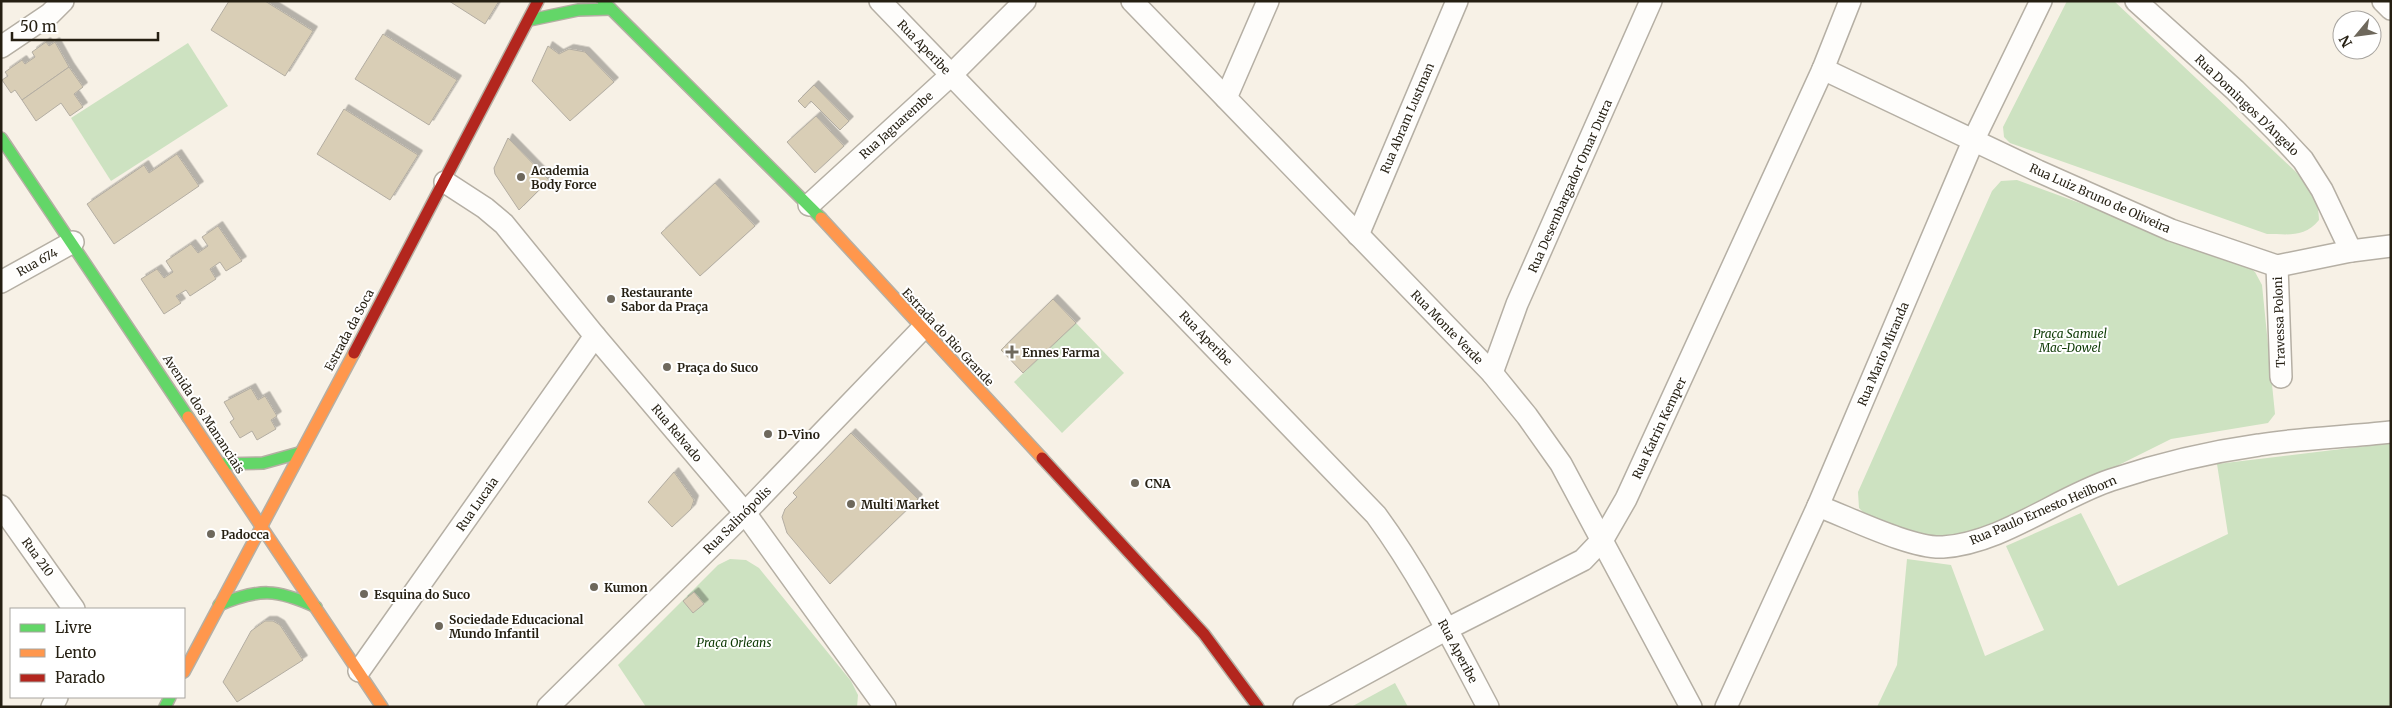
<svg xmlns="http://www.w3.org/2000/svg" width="2392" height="708" font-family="Merriweather,serif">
  <defs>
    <filter id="shadow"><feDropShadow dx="4.5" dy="-4.5" stdDeviation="0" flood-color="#0004"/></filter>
  </defs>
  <rect width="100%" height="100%" fill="#f7f1e6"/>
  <!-- green -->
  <g fill="#cde2c1">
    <path d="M 2067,1 L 2114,1 L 2296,172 C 2309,188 2319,200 2319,220 C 2304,238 2289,234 2267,234 L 2010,143 L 2004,137 L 2003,127 Z"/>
    <path d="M 188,43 L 228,106 L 111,181 L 71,118 Z"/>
    <path d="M 2017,180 L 2244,263 L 2255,272 L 2262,285 L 2275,414 L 2268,423 L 2171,439 L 1974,537 L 1945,541 L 1870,519 L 1859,508 L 1858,492 L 1992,191 L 2001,181 Z"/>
    <path d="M 1076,323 L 1124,373 L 1062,433 L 1014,382 Z"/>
    <path d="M 2391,443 L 2391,707 L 1877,707 L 1897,665 L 1907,559 L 1951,565 L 1985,656 L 2044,630 L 2006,546 L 2081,513 L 2118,586 L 2228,534 L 2217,464 Z"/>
    <path d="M 730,559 L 746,560 L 759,568 L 851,681 L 858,695 L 857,707 L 646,707 L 618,665 L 718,565 Z"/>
    <path d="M 1395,683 L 1408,707 L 1351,707 Z"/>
  </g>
  <!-- building -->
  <g fill="#d9ceb6" stroke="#b3ada2" filter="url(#shadow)">
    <path d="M 229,1 L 265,1 L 313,31 L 285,76 L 211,30 Z"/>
    <path d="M 449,1 L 499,1 L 485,24 Z"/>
    <path d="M 383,34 L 457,80 L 429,125 L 355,79 Z"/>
    <path d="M 46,42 L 49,46 L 55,42 L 69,67 L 22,100 L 15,90 L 11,93 L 2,80 L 8,76 L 5,72 L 22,60 L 25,64 L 35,57 L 32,52 Z"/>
    <path d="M 548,46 L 559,54 L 569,49 L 585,52 L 614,82 L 570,121 L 532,81 Z"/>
    <path d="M 69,67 L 83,87 L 74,94 L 83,107 L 70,116 L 61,103 L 36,121 L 22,100 Z"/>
    <path d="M 814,85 L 849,121 L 840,130 L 811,101 L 805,108 L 798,101 Z"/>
    <path d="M 344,109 L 418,155 L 390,200 L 317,154 Z"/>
    <path d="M 816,116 L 844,146 L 815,173 L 787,142 Z"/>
    <path d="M 508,138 L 549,180 L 519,210 L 495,174 L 494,168 Z"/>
    <path d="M 177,154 L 199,186 L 114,244 L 87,204 L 144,165 L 149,173 Z"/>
    <path d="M 715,183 L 755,226 L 700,276 L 661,233 Z"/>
    <path d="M 218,226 L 242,261 L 226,271 L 220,262 L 210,269 L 216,279 L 190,296 L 186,290 L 176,296 L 181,303 L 164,314 L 141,279 L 157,269 L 164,278 L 173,272 L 166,261 L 191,244 L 198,253 L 208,246 L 202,237 Z"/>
    <path d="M 1053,299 L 1076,323 L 1023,373 L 1001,350 Z"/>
    <path d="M 251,388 L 258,400 L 265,396 L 277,416 L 271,420 L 276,429 L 257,440 L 252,431 L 240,438 L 230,422 L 234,419 L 224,402 Z"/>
    <path d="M 851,433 L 918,499 L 830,584 L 787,533 L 782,517 L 785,509 L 797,497 L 793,493 Z"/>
    <path d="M 674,472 L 694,500 L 691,509 L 672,527 L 648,502 Z"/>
    <path d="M 694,592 L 704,604 L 693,613 L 683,601 Z"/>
    <path d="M 265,621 L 273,621 L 280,625 L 303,660 L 237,702 L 223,682 L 251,631 Z"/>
  </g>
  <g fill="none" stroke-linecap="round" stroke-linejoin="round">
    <defs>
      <g id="street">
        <path d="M 880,1 L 1376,515 C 1420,575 1453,641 1488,707"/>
        <path d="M 1132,1 L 1492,373 L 1527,416 L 1561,464 L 1691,707"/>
        <path d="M 2136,1 L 2235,90 L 2276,131 L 2303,160 L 2322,190 L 2351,251"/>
        <path d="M 2383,1 L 2391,9"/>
        <path d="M 1,47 L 50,14 L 63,1"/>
        <path d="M 1823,69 L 2038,171 L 2171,230 L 2277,266 L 2351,251 L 2391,246"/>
        <path d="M 1226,98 L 1268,1"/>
        <path d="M 445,182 L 485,208 L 504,224 L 595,336 L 745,513 L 885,707"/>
        <path d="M 809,205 L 951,75 L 1025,1"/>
        <path d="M 1358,235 L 1457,1"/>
        <path d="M 2277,266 L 2281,377"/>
        <path d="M 1,282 L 73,242"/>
        <path d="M 1492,373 L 1517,304 L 1651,1"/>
        <path d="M 1,506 L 74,609"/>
        <path d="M 1818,506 C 1850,518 1912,549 1943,547 C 2002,543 2057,498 2111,480 C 2159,464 2209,452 2259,445 C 2302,438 2347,437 2391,432"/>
        <path d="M 359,671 L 595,336"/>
        <path d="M 52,707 L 57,697"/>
        <path d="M 548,707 L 745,513 L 922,329"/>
        <path d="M 1304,707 L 1447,629 L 1583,560 L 1603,539 L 1626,499 L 1823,69 L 1850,1"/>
        <path d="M 1726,707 L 1818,506 L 1974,139 L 2041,1"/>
      </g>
      <g id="fast">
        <path d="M 603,1 L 821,218"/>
        <path d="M 530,20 L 578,10 L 611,9"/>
        <path d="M 1,138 L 188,417"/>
        <path d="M 220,464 L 263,463 L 299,453"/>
        <path d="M 219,605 C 259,588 277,589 316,607"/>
        <path d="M 165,707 L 170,697"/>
      </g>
      <g id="slow">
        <path d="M 821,218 L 1042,458"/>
        <path d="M 188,417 L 382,707"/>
        <path d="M 184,672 L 354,353"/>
      </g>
      <g id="jam">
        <path d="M 354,353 L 538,1"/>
        <path d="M 1042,458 L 1204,634 L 1258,707"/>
      </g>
    </defs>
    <!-- street casing -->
    <use href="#street" stroke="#b5afa4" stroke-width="24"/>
    <!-- fast casing -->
    <use href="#fast" stroke="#b5afa4" stroke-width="14"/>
    <!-- slow casing -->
    <use href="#slow" stroke="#b5afa4" stroke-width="14"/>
    <!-- jam casing -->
    <use href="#jam" stroke="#b5afa4" stroke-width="14"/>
    <!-- street -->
    <use href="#street" stroke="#fefdfb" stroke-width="21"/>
    <!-- fast -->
    <use href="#fast" stroke="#63d668" stroke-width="11"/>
    <!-- slow -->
    <use href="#slow" stroke="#ff974d" stroke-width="11"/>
    <!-- jam -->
    <use href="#jam" stroke="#b3261e" stroke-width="11"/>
  </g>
  <!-- markers -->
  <g fill="#6e685c" stroke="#fff" stroke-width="2">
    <circle cx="521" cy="177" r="5"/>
    <circle cx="611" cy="299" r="5"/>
    <path d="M1009.5 344.5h5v5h5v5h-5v5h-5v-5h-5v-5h5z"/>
    <circle cx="667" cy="367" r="5"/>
    <circle cx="768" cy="434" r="5"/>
    <circle cx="1135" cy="483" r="5"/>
    <circle cx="851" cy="504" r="5"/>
    <circle cx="211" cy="534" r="5"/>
    <circle cx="594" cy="587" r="5"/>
    <circle cx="364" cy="594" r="5"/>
    <circle cx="439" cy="626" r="5"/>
  </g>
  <g text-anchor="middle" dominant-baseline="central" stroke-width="4" stroke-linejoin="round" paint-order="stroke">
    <!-- street labels -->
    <g font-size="12" fill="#251f12" stroke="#fff">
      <text transform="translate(924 47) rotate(46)">Rua Aperibe</text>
      <text transform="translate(2247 105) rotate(44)">Rua Domingos D'Angelo</text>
      <text transform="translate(1407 118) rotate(-67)">Rua Abram Lustman</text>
      <text transform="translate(896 125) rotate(-42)">Rua Jaguarembe</text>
      <text transform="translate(1570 186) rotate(-66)">Rua Desembargador Omar Dutra</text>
      <text transform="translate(2100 198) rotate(24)">Rua Luiz Bruno de Oliveira</text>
      <text transform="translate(37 262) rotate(-29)">Rua 674</text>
      <text transform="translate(2279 322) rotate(-92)">Travessa Poloni</text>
      <text transform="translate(1447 327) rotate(46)">Rua Monte Verde</text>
      <text transform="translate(349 330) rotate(-62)">Estrada da Soca</text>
      <text transform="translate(948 337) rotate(47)">Estrada do Rio Grande</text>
      <text transform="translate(1206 338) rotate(46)">Rua Aperibe</text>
      <text transform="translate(1883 354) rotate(-67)">Rua Mario Miranda</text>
      <text transform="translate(204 414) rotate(57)">Avenida dos Mananciais</text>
      <text transform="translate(1659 428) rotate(-65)">Rua Katrin Kemper</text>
      <text transform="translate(677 433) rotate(50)">Rua Relvado</text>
      <text transform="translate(477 504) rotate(-55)">Rua Lucaia</text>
      <text transform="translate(2043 510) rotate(-23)">Rua Paulo Ernesto Heilborn</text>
      <text transform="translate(737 520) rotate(-45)">Rua Salinópolis</text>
      <text transform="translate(38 557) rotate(54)">Rua 210</text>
      <text transform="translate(1458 651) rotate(62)">Rua Aperibe</text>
    </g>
    <!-- poi labels -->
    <g font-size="12" font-weight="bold" fill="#251f12" stroke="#fff" text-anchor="start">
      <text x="531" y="170">Academia<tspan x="531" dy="14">Body Force</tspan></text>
      <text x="621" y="292">Restaurante<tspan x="621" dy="14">Sabor da Praça</tspan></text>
      <text x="1022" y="352">Ennes Farma</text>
      <text x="677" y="367">Praça do Suco</text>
      <text x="778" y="434">D-Vino</text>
      <text x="1145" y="483">CNA</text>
      <text x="861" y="504">Multi Market</text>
      <text x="221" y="534">Padocca</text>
      <text x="604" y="587">Kumon</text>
      <text x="374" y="594">Esquina do Suco</text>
      <text x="449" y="619">Sociedade Educacional<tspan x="449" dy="14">Mundo Infantil</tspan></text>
    </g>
    <!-- park labels -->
    <g font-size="12" font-style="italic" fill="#0e3a05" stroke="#fff">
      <text x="2070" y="333">Praça Samuel<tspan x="2070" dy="14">Mac-Dowel</tspan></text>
      <text x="734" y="642">Praça Orleans</text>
    </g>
  </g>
  <!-- border -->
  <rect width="2392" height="708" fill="none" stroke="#251f12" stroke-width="5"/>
  <!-- legend -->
  <rect x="10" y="608" width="175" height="90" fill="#ffffff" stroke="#a8a5a0"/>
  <rect x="20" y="624" width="25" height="8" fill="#63d668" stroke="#a8a5a0"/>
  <text x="55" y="633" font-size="15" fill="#251f12">Livre</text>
  <rect x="20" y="649" width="25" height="8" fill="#ff974d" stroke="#a8a5a0"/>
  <text x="55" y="658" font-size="15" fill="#251f12">Lento</text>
  <rect x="20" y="674" width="25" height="8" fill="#b3261e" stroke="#a8a5a0"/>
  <text x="55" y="683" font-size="15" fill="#251f12">Parado</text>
  <!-- north arrow -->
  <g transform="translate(2357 35) rotate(241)"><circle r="24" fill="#ffffff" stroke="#a8a5a0"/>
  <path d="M0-4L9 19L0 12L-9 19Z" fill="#6e685c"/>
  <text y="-8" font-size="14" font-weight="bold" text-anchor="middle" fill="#251f12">N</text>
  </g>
  <!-- scale -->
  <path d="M12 32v8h146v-8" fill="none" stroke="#251f12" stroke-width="2.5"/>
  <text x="20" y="32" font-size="15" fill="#251f12" stroke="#ffffff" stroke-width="4" paint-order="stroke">50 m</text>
</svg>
